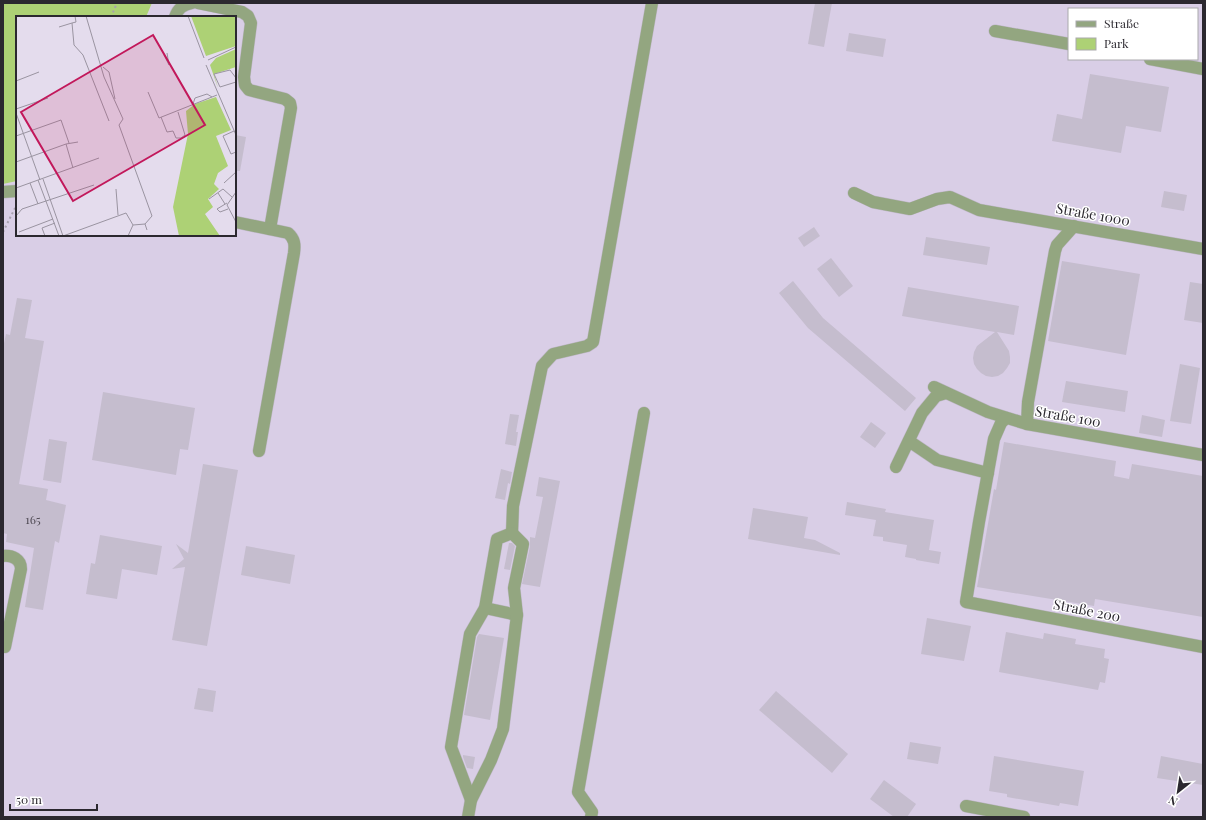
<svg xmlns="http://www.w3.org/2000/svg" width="1206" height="820" font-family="'Playfair Display',serif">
  <rect width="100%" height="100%" fill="#e4dced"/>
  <!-- built -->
  <path fill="#d9cee6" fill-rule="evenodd" d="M 152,3 L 1203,3 L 1203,817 L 3,817 L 3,184 L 17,181 L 17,235 L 235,235 L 235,17 L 146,17 ZM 1069,9 L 1197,9 L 1197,59 L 1069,59 Z"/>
  <!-- green -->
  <path fill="#add175" d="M 3,3 L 152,3 L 146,17 L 17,17 L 17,181 L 3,184 Z"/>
  <!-- building -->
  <g fill="#c5bdce">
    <path d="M 815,3 L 832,3 L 824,47 L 808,44 Z"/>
    <path d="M 849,33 L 886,39 L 883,57 L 846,51 Z"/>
    <path d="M 1090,74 L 1169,87 L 1161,132 L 1126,126 L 1121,153 L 1052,141 L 1057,114 L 1082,119 Z"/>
    <path d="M 235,135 L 246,137 L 240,171 L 235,171 Z"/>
    <path d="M 1164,191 L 1187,195 L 1184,211 L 1161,207 Z"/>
    <path d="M 814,227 L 820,236 L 804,247 L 798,238 Z"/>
    <path d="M 926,237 L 990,247 L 987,265 L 923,255 Z"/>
    <path d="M 831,258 L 853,286 L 839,297 L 817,269 Z"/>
    <path d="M 1062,261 L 1140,274 L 1126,355 L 1048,341 Z"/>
    <path d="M 793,281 L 823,318 L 916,398 L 905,411 L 808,328 L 779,293 Z"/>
    <path d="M 1190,282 L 1203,284 L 1203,323 L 1184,320 Z"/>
    <path d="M 908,287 L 1019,306 L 1014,335 L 997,332 L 1009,351 L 1010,357 L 1010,363 L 1007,368 L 1003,373 L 998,376 L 992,377 L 986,376 L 981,373 L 977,369 L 974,364 L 973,358 L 974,352 L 977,346 L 995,332 L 902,316 Z"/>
    <path d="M 17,298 L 32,300 L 25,338 L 44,341 L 19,484 L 48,489 L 46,500 L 66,505 L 59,543 L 55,541 L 43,610 L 25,607 L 34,548 L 6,542 L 7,534 L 3,533 L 3,348 L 6,334 L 10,335 Z"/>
    <path d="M 1180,364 L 1200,368 L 1191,424 L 1170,421 Z"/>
    <path d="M 1066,381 L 1128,391 L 1125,412 L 1062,402 Z"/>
    <path d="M 103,392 L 195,408 L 188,450 L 180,449 L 176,475 L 92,460 Z"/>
    <path d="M 510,414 L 519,415 L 516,432 L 518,432 L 516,446 L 505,444 Z"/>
    <path d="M 1142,415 L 1165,420 L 1162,437 L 1139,433 Z"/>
    <path d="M 871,422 L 886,433 L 875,448 L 860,437 Z"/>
    <path d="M 49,439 L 67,442 L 61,483 L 43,480 Z"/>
    <path d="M 1004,442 L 1116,461 L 1114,476 L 1129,479 L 1132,464 L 1203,476 L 1203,617 L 1095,599 L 1094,606 L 977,587 L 994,489 L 996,490 Z"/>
    <path d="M 203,464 L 238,470 L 207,646 L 172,640 L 185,567 L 172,569 L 184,559 L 176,544 L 188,553 Z"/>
    <path d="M 501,469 L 512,472 L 510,484 L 508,483 L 505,500 L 495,498 Z"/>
    <path d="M 539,477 L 560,481 L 540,587 L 522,584 L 530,546 L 530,537 L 535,538 L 543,497 L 536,496 Z"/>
    <path d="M 847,502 L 886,509 L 885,512 L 934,520 L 929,550 L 941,552 L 939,564 L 916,560 L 916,559 L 905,557 L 907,545 L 883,541 L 883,537 L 873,536 L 876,520 L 845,515 Z"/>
    <path d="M 753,508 L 808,517 L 804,538 L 815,540 L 840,553 L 840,555 L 748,539 Z"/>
    <path d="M 100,535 L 162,546 L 157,575 L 122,569 L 117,599 L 86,594 L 91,563 L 95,564 Z"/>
    <path d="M 509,543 L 512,543 L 515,546 L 510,570 L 504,569 Z"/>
    <path d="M 246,546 L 295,555 L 290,584 L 241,575 Z"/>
    <path d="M 927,618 L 971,626 L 964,661 L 921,654 Z"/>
    <path d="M 1006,632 L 1043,639 L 1044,633 L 1076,639 L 1075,644 L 1105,649 L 1104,658 L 1109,659 L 1105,683 L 1100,682 L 1098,690 L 999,672 Z"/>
    <path d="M 479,634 L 504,638 L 490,720 L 464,715 L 477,637 Z"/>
    <path d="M 198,688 L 216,691 L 213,712 L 194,709 Z"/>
    <path d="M 776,691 L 848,754 L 832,773 L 759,710 Z"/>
    <path d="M 910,742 L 941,747 L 938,764 L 907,759 Z"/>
    <path d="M 463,755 L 475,757 L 473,769 L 467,768 L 463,757 Z"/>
    <path d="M 994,756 L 1084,771 L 1078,806 L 1060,803 L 1059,806 L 1007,797 L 1007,794 L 989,791 Z"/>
    <path d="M 1161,756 L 1203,764 L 1203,785 L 1157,778 Z"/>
    <path d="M 884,780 L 916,804 L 907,817 L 894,817 L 870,799 Z"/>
  </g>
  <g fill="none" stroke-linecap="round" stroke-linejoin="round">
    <defs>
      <g id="minor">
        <path d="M 198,3 L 242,12 L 248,16 L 251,23 L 244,77 L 245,85 L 249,90 L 285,99 L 290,103 L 291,108 L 270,229"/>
        <path d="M 175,17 C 178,8 183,5 192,3"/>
        <path d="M 995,31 L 1069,44"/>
        <path d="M 1150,59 L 1203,69"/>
        <path d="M 3,192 L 17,191"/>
        <path d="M 854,193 L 873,202 L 910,209 L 937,199 L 950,197 L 979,210 L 1203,249"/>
        <path d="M 235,222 L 288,233 C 295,239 295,245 294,253 L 259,451"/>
        <path d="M 934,387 L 988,412 L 1027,424 L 1203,455"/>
        <path d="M 1006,418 L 1001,423 L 994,439 L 979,522 L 966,602 L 1203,647"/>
        <path d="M 1027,424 L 1028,402 L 1055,251 L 1057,245 L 1074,226"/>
        <path d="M 909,441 L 937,460 L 988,473"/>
        <path d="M 896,467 L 922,413 L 936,396 L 946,393"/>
        <path d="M 512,533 L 513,506 L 542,366 L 553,354 L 587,346 L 593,342 L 652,3"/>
        <path d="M 3,556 C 12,555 21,559 21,569 L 5,647"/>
        <path d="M 485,608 L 517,615"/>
        <path d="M 471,800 L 451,747 L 470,634 L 485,608 L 497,539 L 512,533"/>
        <path d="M 966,806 L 1024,817"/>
        <path d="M 468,817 L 471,800 L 491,760 L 503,729 L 517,615 L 514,588 L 523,544 L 512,533"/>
        <path d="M 591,817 L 592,812 L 578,792 L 644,413"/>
      </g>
    </defs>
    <!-- minor casing -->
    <use href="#minor" stroke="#bfb8c7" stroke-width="13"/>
    <!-- path -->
    <g stroke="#a7a1ae" stroke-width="2" stroke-dasharray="2 3" stroke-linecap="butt">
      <path d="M 111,17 L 117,3"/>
      <path d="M 3,232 L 17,204"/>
    </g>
    <!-- minor -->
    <use href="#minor" stroke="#93a680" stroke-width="12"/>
  </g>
  <g text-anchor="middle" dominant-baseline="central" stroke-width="3" stroke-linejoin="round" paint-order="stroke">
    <!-- number labels -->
    <g font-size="12" fill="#524d57">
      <text x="33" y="519">165</text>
    </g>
    <!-- street labels -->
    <g font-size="14" fill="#2b282f" stroke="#fff">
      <text transform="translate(1093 214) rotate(10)">Straße 1000</text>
      <text transform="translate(1068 416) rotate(10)">Straße 100</text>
      <text transform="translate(1087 610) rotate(11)">Straße 200</text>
    </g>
  </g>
  <!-- overview -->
  <g transform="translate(16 16)">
    <rect width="220" height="220" fill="#e4dced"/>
    <path d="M 175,0 L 220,0 L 220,30 L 190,40 ZM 220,33 L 220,51 L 198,58 L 202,72 L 194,49 L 200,42 ZM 200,81 L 215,114 L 200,120 L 212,150 L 202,157 L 198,168 L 203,173 L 192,183 L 197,191 L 189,198 L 204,220 L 163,220 L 157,191 L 172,118 L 170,95 L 179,88 Z" fill="#add175"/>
    <path fill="none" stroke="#9a94a1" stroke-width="1" d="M 59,0 L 60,6 L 56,7 L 58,29 L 67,39 L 93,105M 70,0 L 88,61 L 107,103 L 103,109 L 136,200 L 129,208 L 131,214M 172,0 L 188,42M 43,11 L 56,7M 148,39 L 153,49 L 151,37M 192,44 L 220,31M 190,49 L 220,119M 87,51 L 93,56 L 99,83M 220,62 L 214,54 L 198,58 L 204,71 L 220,66M 0,65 L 23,56M 132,76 L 143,102 L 201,79M 177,88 L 179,82 L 191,78 L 196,81M 0,93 L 32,82M 0,97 L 24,164M 145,101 L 151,116 L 157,115 L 160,122 L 165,122 L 169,119 L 162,96M 218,115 L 207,120 L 215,138 L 220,136M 0,120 L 45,104 L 53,127M 50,128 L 57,152M 0,146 L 50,128 L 62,126M 27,163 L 47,220M 22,164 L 43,220M 14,167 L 22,188M 208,167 L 220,156M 0,172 L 83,142M 100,173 L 102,199M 220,176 L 211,189 L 220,206M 202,177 L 209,188M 193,183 L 207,173 L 216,181M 211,187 L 201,193 L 204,196 L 212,193M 0,200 L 6,193 L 78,169M 3,216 L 37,203M 29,220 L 26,212 L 39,207M 47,220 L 110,197 L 117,209 L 129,208M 112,220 L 117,209"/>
    <path fill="#c2185b" fill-opacity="0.15" stroke="#c2185b" stroke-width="2" d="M 137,19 L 189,109 L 57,185 L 5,96 Z"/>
    <rect width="220" height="220" fill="none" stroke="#2b282f" stroke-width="2"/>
  </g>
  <!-- border -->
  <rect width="1206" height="820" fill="none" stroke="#2b282f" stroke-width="8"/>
  <!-- legend -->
  <rect x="1068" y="8" width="130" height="52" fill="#ffffff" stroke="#aaa9ac"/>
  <rect x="1076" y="21" width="20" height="6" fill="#93a680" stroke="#aaa9ac"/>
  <text x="1104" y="28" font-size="12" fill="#2b282f">Straße</text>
  <rect x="1076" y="38" width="20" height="12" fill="#add175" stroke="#aaa9ac"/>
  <text x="1104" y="48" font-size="12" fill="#2b282f">Park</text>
  <!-- north arrow -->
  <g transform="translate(1178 792) rotate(210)" stroke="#ffffff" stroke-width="3" paint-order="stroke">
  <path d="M0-3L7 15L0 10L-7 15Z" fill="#2b282f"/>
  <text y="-6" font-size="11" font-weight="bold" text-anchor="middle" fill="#2b282f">N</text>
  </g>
  <!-- scale -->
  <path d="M10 804v6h87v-6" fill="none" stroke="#2b282f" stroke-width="2"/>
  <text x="16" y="804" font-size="12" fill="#2b282f" stroke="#ffffff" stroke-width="3" paint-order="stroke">50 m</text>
</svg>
